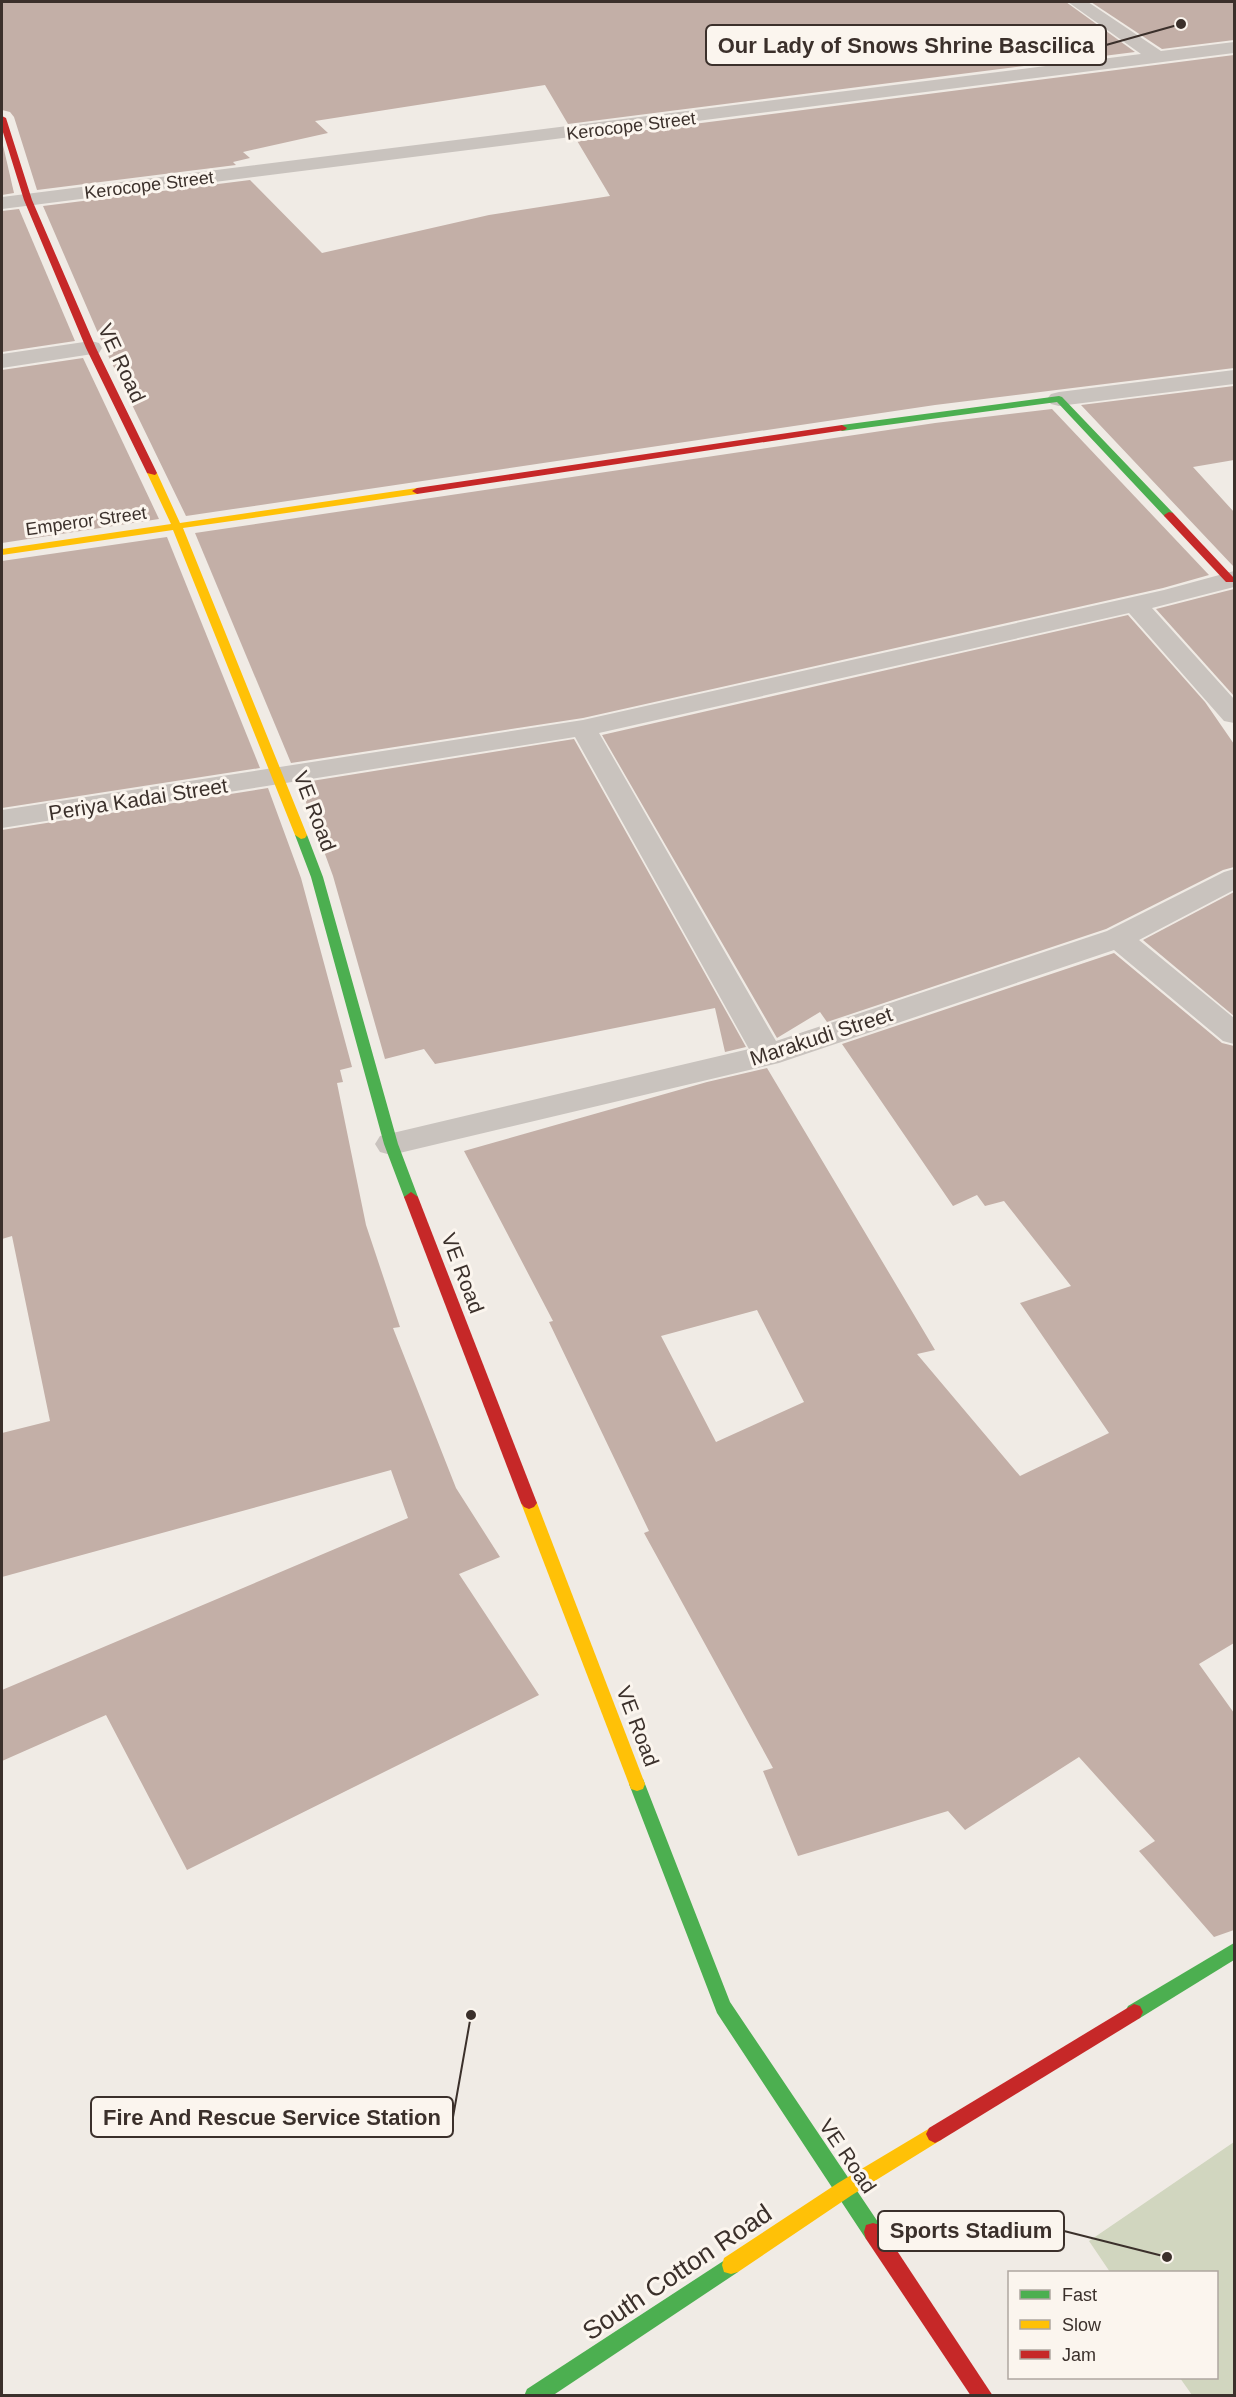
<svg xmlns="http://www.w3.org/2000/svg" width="1236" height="2397" font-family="Helvetica,sans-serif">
  <rect width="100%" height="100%" fill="#f0ebe5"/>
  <!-- green -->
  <path fill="#d1d6bf" d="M 1234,2142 L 1234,2395 L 1192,2395 L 1180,2378 L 1216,2378 L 1216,2272 L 1110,2272 L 1089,2241 Z"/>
  <!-- building -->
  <g fill="#c3afa7" fill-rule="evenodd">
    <path d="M 2,2 L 1066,2 L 1135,52 L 568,124 L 545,85 L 315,121 L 328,133 L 243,152 L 250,158 L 233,162 L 236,165 L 37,190 L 14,117 L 10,112 L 2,110 Z"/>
    <path d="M 1091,2 L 1234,2 L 1234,40 L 1162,49 Z"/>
    <path d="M 1234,55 L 1234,368 L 935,405 L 186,516 L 104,347 L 43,206 L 250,180 L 322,253 L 489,215 L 610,196 L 576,139 Z"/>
    <path d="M 2,141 L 14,193 L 2,195 Z"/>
    <path d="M 19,209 L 75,341 L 2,352 L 2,211 Z"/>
    <path d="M 83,358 L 159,519 L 2,543 L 2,370 Z"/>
    <path d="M 1234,386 L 1234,460 L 1193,467 L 1234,512 L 1234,567 L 1081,405 Z"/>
    <path d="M 1052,409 L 1209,575 L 1163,588 L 583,718 L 291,763 L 195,533 L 935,423 Z"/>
    <path d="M 167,537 L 260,768 L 2,808 L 2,561 Z"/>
    <path d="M 1234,589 L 1234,696 L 1156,609 Z"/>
    <path d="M 1128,615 L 1205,702 L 1234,744 L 1234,867 L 1223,870 L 1106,929 L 827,1022 L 820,1012 L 777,1038 L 602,735 Z"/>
    <path d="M 574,739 L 746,1047 L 725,1052 L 715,1008 L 435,1064 L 424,1049 L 385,1059 L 333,876 L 299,783 Z"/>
    <path d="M 268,788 L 301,878 L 352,1067 L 340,1070 L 343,1082 L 337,1083 L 366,1225 L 400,1327 L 393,1328 L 456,1488 L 500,1557 L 459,1574 L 539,1695 L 187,1870 L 106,1715 L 2,1761 L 2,1690 L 408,1518 L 391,1470 L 2,1577 L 2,1433 L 50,1421 L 12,1236 L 2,1239 L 2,830 Z"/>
    <path d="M 1234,892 L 1234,1016 L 1143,940 Z"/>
    <path d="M 1114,953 L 1222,1043 L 1234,1046 L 1234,1643 L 1199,1664 L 1234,1713 L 1234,1930 L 1214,1937 L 1139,1851 L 1155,1841 L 1079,1757 L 965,1830 L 948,1811 L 798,1856 L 763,1771 L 773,1768 L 644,1533 L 649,1531 L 549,1322 L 553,1321 L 464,1151 L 707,1082 L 767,1068 L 935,1350 L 917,1354 L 1020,1476 L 1109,1433 L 1020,1303 L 1071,1286 L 1004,1201 L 985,1206 L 977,1195 L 953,1206 L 842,1044 ZM 757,1310 L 804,1402 L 716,1442 L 661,1336 Z"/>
  </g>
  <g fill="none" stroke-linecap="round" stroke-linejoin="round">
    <!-- street -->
    <g fill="#c9c3be" fill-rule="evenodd">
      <path d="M 1068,2 L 1088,2 L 1161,51 L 1234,42 L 1234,53 L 2,209 L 2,197 L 1141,54 Z"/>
      <path d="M 91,341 L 99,343 L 102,348 L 99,353 L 2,368 L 2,354 Z"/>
      <path d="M 1234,370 L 1234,384 L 1059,406 L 1051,404 L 1047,399 L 1051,394 L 1059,392 Z"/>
      <path d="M 1234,571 L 1234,587 L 1152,608 L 1234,699 L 1234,723 L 1224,721 L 1129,613 L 599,733 L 776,1041 L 1107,931 L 1224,872 L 1234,869 L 1234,890 L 1139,940 L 1234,1018 L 1234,1044 L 1223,1041 L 1114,950 L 779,1063 L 391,1155 L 380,1152 L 375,1144 L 380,1136 L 749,1049 L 575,737 L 2,828 L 2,810 L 583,720 L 1164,590 Z"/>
    </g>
    <!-- fast -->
    <g fill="#4caf50" fill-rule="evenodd">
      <path d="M 1059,396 L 1062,397 L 1173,513 L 1173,517 L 1165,517 L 1057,402 L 842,431 L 837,428 L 842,425 Z"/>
      <path d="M 301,831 L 307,835 L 323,877 L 398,1144 L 418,1197 L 416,1200 L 406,1200 L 404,1197 L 384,1144 L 311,877 L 295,835 Z"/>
      <path d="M 637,1777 L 643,1779 L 645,1784 L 730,2002 L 880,2225 L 882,2232 L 880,2239 L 873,2241 L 866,2239 L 717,2013 L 629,1784 L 631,1779 Z"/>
      <path d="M 1234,1943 L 1234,1960 L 1140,2018 L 1134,2020 L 1128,2018 L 1125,2012 L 1128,2006 Z"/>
      <path d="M 731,2256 L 738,2258 L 740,2265 L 738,2272 L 552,2396 L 524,2396 L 527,2389 Z"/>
    </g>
    <!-- slow -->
    <g fill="#ffc107" fill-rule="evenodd">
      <path d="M 152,470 L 157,473 L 180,523 L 417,488 L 422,491 L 417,494 L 183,528 L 307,835 L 305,838 L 301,839 L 295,835 L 173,530 L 2,555 L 2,549 L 171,524 L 147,473 Z"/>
      <path d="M 529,1497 L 534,1499 L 537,1503 L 645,1784 L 643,1789 L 637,1791 L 631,1789 L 629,1784 L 521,1503 L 524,1499 Z"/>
      <path d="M 935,2125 L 941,2128 L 944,2134 L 941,2140 L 852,2195 L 738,2272 L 731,2274 L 724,2272 L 722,2265 L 724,2258 L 838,2183 Z"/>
    </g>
    <!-- jam -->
    <g fill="#c62828" fill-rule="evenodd">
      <path d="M 2,116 L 6,118 L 32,200 L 96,348 L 157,473 L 155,475 L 147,473 L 86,348 L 24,200 L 2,129 Z"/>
      <path d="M 842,425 L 847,428 L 845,430 L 417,494 L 412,491 L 417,488 Z"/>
      <path d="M 1169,512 L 1173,513 L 1234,578 L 1234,582 L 1226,582 L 1165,517 L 1164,515 Z"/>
      <path d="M 411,1192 L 418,1197 L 537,1503 L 534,1507 L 529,1509 L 524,1507 L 521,1503 L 404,1197 Z"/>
      <path d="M 1134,2004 L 1140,2006 L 1143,2012 L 1140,2018 L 941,2140 L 935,2143 L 929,2140 L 926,2134 L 929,2128 Z"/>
      <path d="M 873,2223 L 880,2225 L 993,2396 L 971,2396 L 866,2239 L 864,2232 L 866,2225 Z"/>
    </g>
  </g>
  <g text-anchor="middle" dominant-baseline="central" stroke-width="6" stroke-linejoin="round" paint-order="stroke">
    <!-- far-street labels -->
    <g font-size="18" fill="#3b302b" stroke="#fbf5ee">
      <text transform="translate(631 126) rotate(-7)">Kerocope Street</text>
      <text transform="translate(149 185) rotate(-7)">Kerocope Street</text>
      <text transform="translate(86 521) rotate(-8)">Emperor Street</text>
    </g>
    <!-- street labels -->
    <g font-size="21" fill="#3b302b" stroke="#fbf5ee">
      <text transform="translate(122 363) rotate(65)">VE Road</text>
      <text transform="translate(138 799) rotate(-9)">Periya Kadai Street</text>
      <text transform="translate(315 811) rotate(69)">VE Road</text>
      <text transform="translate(821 1036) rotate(-18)">Marakudi Street</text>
      <text transform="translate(463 1273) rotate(69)">VE Road</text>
      <text transform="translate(638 1726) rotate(69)">VE Road</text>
      <text transform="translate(848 2156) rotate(56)">VE Road</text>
    </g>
    <!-- near-street labels -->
    <g font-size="26" fill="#3b302b" stroke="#fbf5ee">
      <text transform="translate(677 2272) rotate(-34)">South Cotton Road</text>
    </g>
  </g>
  <!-- callouts -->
  <path fill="none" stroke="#3b302b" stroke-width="2" d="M1181 24L1106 45M471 2015L453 2117M1167 2257L1064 2231"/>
  <g fill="#3b302b" stroke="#fbf5ee" stroke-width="2">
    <circle cx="1181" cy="24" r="6"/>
    <circle cx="471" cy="2015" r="6"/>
    <circle cx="1167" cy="2257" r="6"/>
  </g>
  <g fill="#fbf5ee" stroke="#3b302b" stroke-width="2">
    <rect x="706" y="25" width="400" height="40" rx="6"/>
    <rect x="91" y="2097" width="362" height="40" rx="6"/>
    <rect x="878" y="2211" width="186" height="40" rx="6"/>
  </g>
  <g font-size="22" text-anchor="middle" font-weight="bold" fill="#3b302b">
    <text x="906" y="53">Our Lady of Snows Shrine Bascilica</text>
    <text x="272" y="2125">Fire And Rescue Service Station</text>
    <text x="971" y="2238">Sports Stadium</text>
  </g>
  <!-- border -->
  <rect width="1236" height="2397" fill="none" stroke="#3b302b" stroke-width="6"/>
  <!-- legend -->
  <rect x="1008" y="2271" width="210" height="108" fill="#fbf5ee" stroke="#aea6a0" stroke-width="1.5"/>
  <rect x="1020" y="2290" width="30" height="9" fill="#4caf50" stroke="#aea6a0" stroke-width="1.5"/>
  <text x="1062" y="2301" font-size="18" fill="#3b302b">Fast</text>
  <rect x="1020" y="2320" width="30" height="9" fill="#ffc107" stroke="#aea6a0" stroke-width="1.5"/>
  <text x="1062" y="2331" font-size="18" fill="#3b302b">Slow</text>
  <rect x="1020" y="2350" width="30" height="9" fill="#c62828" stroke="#aea6a0" stroke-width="1.5"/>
  <text x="1062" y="2361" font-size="18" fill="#3b302b">Jam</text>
</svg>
